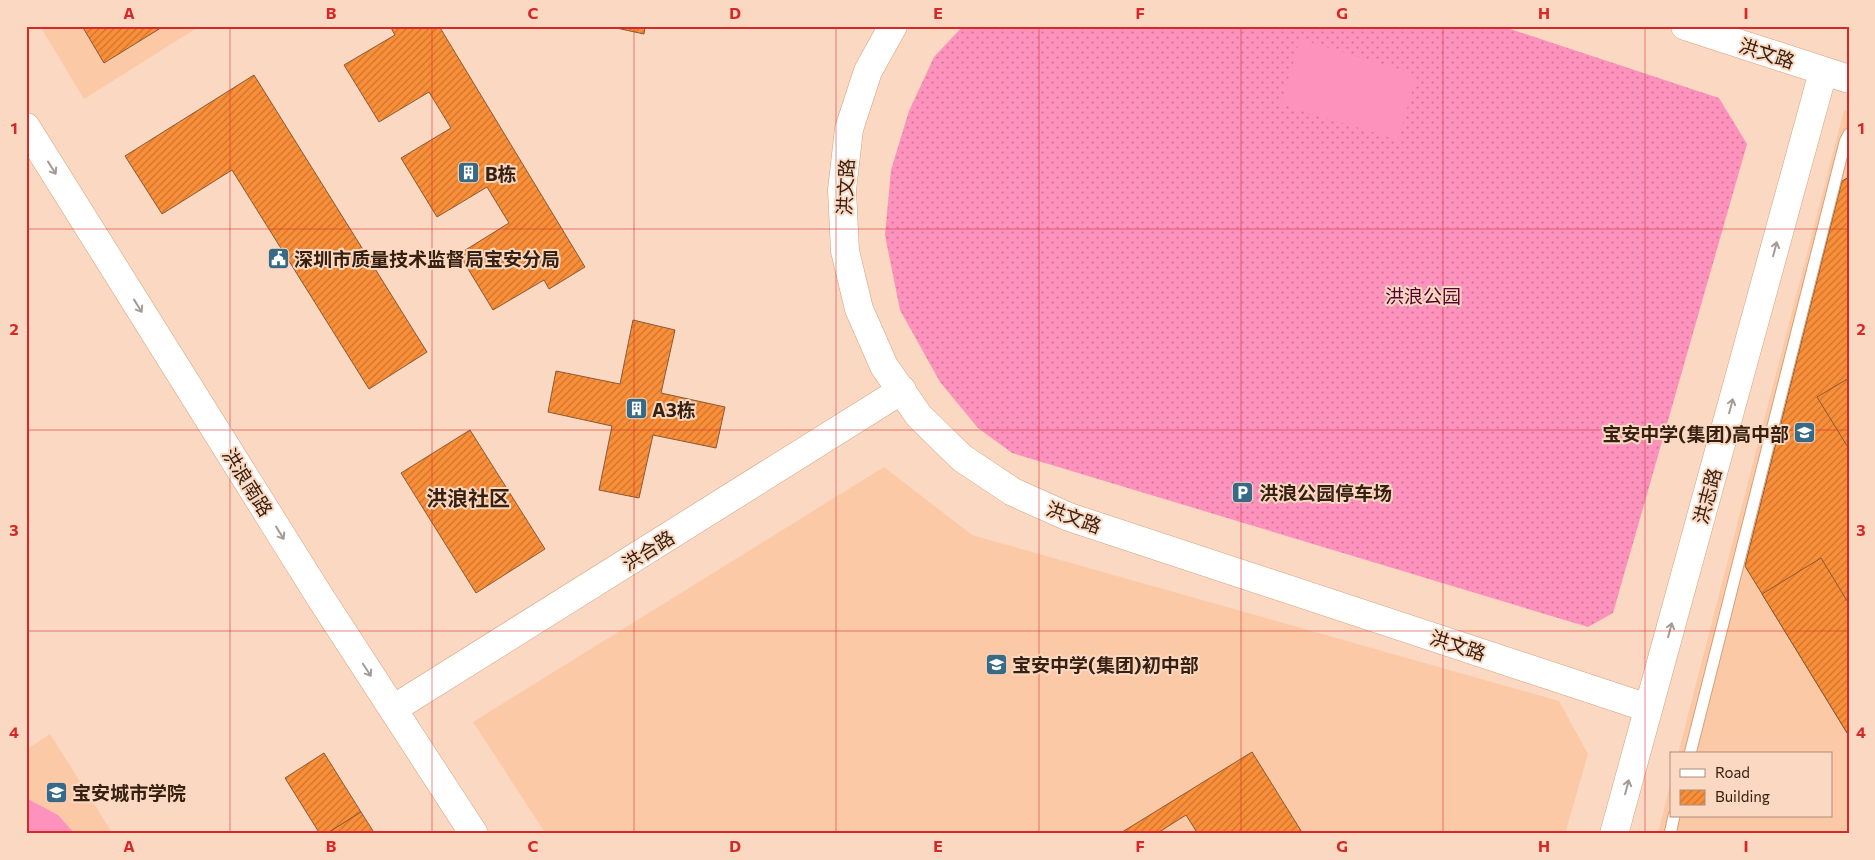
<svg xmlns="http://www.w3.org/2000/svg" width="1875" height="860" font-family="Commissioner,'Noto Sans SC',sans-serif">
  <defs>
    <pattern id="grass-dots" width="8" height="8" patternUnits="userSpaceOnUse" patternTransform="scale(1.25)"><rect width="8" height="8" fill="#fd92bd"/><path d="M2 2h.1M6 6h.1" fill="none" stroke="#ce7798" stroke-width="1.8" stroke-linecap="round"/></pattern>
    <pattern id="building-hatch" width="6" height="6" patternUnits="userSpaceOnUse" patternTransform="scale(1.25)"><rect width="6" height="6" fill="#fa8f3a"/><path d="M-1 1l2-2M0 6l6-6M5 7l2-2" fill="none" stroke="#cb742f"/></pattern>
  </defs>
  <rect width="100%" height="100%" fill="#fbd8c1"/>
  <!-- built -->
  <g fill="#fcc9a6">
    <path d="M 40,26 L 200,26 L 84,99 Z"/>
    <path d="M 1844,110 L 1849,111 L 1849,834 L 1658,834 L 1671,781 L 1671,816 L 1831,816 L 1831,754 L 1678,754 Z"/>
    <path d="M 884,467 L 972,535 L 1559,701 L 1588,754 L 1565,834 L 546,834 L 473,722 Z"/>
    <path d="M 50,734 L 113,834 L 26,834 L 26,750 Z"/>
  </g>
  <!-- grass -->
  <path fill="url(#grass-dots)" d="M 963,26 L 1501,26 L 1719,98 L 1747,144 L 1613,613 L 1588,627 L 1012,453 L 978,428 L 940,382 L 900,310 L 885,235 L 891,170 L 909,111 L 934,57 Z"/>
  <!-- pitch -->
  <g fill="#fd92bd">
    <path d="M 1300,39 L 1417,75 L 1398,140 L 1281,104 Z"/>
    <path d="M 26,798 L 58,815 L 75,834 L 37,834 L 26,829 Z"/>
  </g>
  <!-- building -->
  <g fill="url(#building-hatch)" stroke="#8b5935">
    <path d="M 82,26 L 164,26 L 104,63 Z"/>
    <path d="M 390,26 L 439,26 L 585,267 L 549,289 L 544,280 L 493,310 L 459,254 L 509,223 L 487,187 L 437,217 L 401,158 L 451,128 L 429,92 L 379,122 L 344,65 L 395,35 Z"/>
    <path d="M 607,26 L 645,26 L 644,34 Z"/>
    <path d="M 254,75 L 427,352 L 369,389 L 232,170 L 162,214 L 125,156 Z"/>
    <path d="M 1849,177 L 1849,736 L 1745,566 L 1842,181 Z"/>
    <path d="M 633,320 L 675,330 L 661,393 L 725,407 L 716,448 L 653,435 L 639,498 L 599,490 L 612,426 L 548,412 L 556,371 L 620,384 Z"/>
    <path d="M 1849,378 L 1849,449 L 1817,397 Z"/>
    <path d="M 470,430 L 545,549 L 476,593 L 401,473 Z"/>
    <path d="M 1821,558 L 1849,604 L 1849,736 L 1762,594 Z"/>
    <path d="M 1252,752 L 1303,834 L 1198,834 L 1186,815 L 1156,834 L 1119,834 Z"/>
    <path d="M 324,753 L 361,812 L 326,834 L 320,834 L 285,778 Z"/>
    <path d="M 361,812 L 375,834 L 326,834 Z"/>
  </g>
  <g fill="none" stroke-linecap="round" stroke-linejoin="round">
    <defs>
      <g id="lane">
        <path d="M 1690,754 L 1845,142 L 1849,134"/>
        <path d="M 1670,834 L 1674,816"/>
      </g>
      <g id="secondary">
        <path d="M 893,26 L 868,71 L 849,129 L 842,190 L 845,251 L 859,309 L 884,366 L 919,416 L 962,458 L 1013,492 L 1069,517 L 1648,708"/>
        <path d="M 1685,26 L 1849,79"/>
        <path d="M 26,127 L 320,597 L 474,834"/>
        <path d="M 393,709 L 902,390"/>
        <path d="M 1614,834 L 1823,72"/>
      </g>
    </defs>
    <!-- lane casing -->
    <use href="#lane" stroke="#d69f7a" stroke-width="13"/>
    <!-- secondary casing -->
    <use href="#secondary" stroke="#d69f7a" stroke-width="29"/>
    <!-- lane -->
    <use href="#lane" stroke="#fff" stroke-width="11"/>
    <!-- secondary -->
    <use href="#secondary" stroke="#fff" stroke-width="28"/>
  </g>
  <!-- one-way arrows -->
  <defs><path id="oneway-shaft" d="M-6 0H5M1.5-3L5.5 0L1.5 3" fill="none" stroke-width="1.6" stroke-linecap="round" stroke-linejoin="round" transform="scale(1.25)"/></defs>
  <g stroke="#a59b94">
    <use href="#oneway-shaft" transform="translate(52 168) rotate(58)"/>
    <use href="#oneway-shaft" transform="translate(1775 249) rotate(-75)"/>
    <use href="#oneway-shaft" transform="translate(138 306) rotate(58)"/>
    <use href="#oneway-shaft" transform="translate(1731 406) rotate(-75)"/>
    <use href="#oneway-shaft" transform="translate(280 533) rotate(58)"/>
    <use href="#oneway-shaft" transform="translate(1670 630) rotate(-75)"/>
    <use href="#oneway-shaft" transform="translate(367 670) rotate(57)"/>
    <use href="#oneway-shaft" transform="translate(1627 787) rotate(-75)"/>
  </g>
  <!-- grid -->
  <path fill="none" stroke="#d62828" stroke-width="1" stroke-opacity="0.55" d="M 230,26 L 230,834M 432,26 L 432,834M 634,26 L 634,834M 836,26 L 836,834M 1039,26 L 1039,834M 1241,26 L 1241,834M 1443,26 L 1443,834M 1645,26 L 1645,834M 26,229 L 1849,229M 26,430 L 1849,430M 26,631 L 1849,631"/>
  <!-- icons -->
  <defs>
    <symbol id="building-square" viewBox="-11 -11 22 22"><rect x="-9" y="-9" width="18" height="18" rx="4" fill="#376a87" stroke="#fbd8c1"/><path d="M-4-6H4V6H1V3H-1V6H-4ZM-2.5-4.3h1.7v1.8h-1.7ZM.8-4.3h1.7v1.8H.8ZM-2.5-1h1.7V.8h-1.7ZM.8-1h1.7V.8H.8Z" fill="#fff"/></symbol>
    <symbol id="civic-square" viewBox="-11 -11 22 22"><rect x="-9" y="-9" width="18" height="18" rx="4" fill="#376a87" stroke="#fbd8c1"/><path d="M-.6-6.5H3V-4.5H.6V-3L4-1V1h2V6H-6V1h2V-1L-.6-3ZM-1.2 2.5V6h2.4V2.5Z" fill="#fff"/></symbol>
    <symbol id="school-square" viewBox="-11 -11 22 22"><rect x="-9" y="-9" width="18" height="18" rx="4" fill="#376a87" stroke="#fbd8c1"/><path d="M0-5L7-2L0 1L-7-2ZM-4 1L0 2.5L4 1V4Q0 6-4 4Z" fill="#fff"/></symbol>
    <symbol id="parking-square" viewBox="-11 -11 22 22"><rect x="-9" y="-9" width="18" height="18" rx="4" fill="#376a87" stroke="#fbd8c1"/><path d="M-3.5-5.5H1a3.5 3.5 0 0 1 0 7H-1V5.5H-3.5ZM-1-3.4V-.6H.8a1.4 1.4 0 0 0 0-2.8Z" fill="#fff"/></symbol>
  </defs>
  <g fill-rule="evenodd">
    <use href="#building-square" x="456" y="160" width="25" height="25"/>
    <use href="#civic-square" x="266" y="246" width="25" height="25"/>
    <use href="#building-square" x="624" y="396" width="25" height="25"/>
    <use href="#school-square" x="1792" y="420" width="25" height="25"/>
    <use href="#parking-square" x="1230" y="480" width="25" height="25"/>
    <use href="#school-square" x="984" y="652" width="25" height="25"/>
    <use href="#school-square" x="44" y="780" width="25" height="25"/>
  </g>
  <g text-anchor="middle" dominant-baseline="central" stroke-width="4" stroke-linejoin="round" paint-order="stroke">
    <!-- street labels -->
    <g font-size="19" fill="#362011" stroke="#fbd8c1">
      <text transform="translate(1767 53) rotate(18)">洪文路</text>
      <text transform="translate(845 187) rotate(-87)">洪文路</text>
      <text transform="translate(248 482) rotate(58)">洪浪南路</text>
      <text transform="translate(1707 496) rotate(-75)">洪志路</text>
      <text transform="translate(1074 517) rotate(20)">洪文路</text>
      <text transform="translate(648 550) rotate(-32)">洪合路</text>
      <text transform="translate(1458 645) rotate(18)">洪文路</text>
    </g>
    <!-- poi labels -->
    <g font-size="19" font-weight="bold" fill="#362011" stroke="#fbd8c1" text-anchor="start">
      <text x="485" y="173">B栋</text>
      <text x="294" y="258">深圳市质量技术监督局宝安分局</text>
      <text x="652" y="409">A3栋</text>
      <text x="1789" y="433" text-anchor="end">宝安中学(集团)高中部</text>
      <text x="1259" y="492">洪浪公园停车场</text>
      <text x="1012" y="664">宝安中学(集团)初中部</text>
      <text x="72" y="792">宝安城市学院</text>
    </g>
    <!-- park labels -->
    <g font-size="19" fill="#54052f" stroke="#fbd8c1">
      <text x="1423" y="295">洪浪公园</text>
    </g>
    <!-- quarter labels -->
    <g font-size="21" font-weight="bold" fill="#362011" stroke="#fbd8c1">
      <text x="468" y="497">洪浪社区</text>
    </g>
  </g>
  <!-- border -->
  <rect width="1875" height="860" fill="none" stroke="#fbd8c1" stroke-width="55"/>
  <!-- legend -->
  <rect x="1670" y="752" width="162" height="65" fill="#fbd8c1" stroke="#ac8e7b"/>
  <rect x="1680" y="769" width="25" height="8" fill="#ffffff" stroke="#ac8e7b"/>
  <text x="1715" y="778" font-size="15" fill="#362011">Road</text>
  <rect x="1680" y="790" width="25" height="15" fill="url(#building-hatch)" stroke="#ac8e7b"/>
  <text x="1715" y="802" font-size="15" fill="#362011">Building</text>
  <rect x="28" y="28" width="1820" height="804" fill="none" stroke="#d62828" stroke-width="2"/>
  <g font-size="16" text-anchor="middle" font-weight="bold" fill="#d62828">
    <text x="129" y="19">A</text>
    <text x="331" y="19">B</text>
    <text x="533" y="19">C</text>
    <text x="735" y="19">D</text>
    <text x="938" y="19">E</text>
    <text x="1140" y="19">F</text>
    <text x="1342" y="19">G</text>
    <text x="1544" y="19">H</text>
    <text x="1746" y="19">I</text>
    <text x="14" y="134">1</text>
    <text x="1861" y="134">1</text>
    <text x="14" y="335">2</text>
    <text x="1861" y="335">2</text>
    <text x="14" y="536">3</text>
    <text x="1861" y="536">3</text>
    <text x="14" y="738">4</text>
    <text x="1861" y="738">4</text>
    <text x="129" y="852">A</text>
    <text x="331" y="852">B</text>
    <text x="533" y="852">C</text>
    <text x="735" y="852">D</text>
    <text x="938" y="852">E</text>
    <text x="1140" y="852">F</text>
    <text x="1342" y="852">G</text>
    <text x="1544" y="852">H</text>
    <text x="1746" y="852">I</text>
  </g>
</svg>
